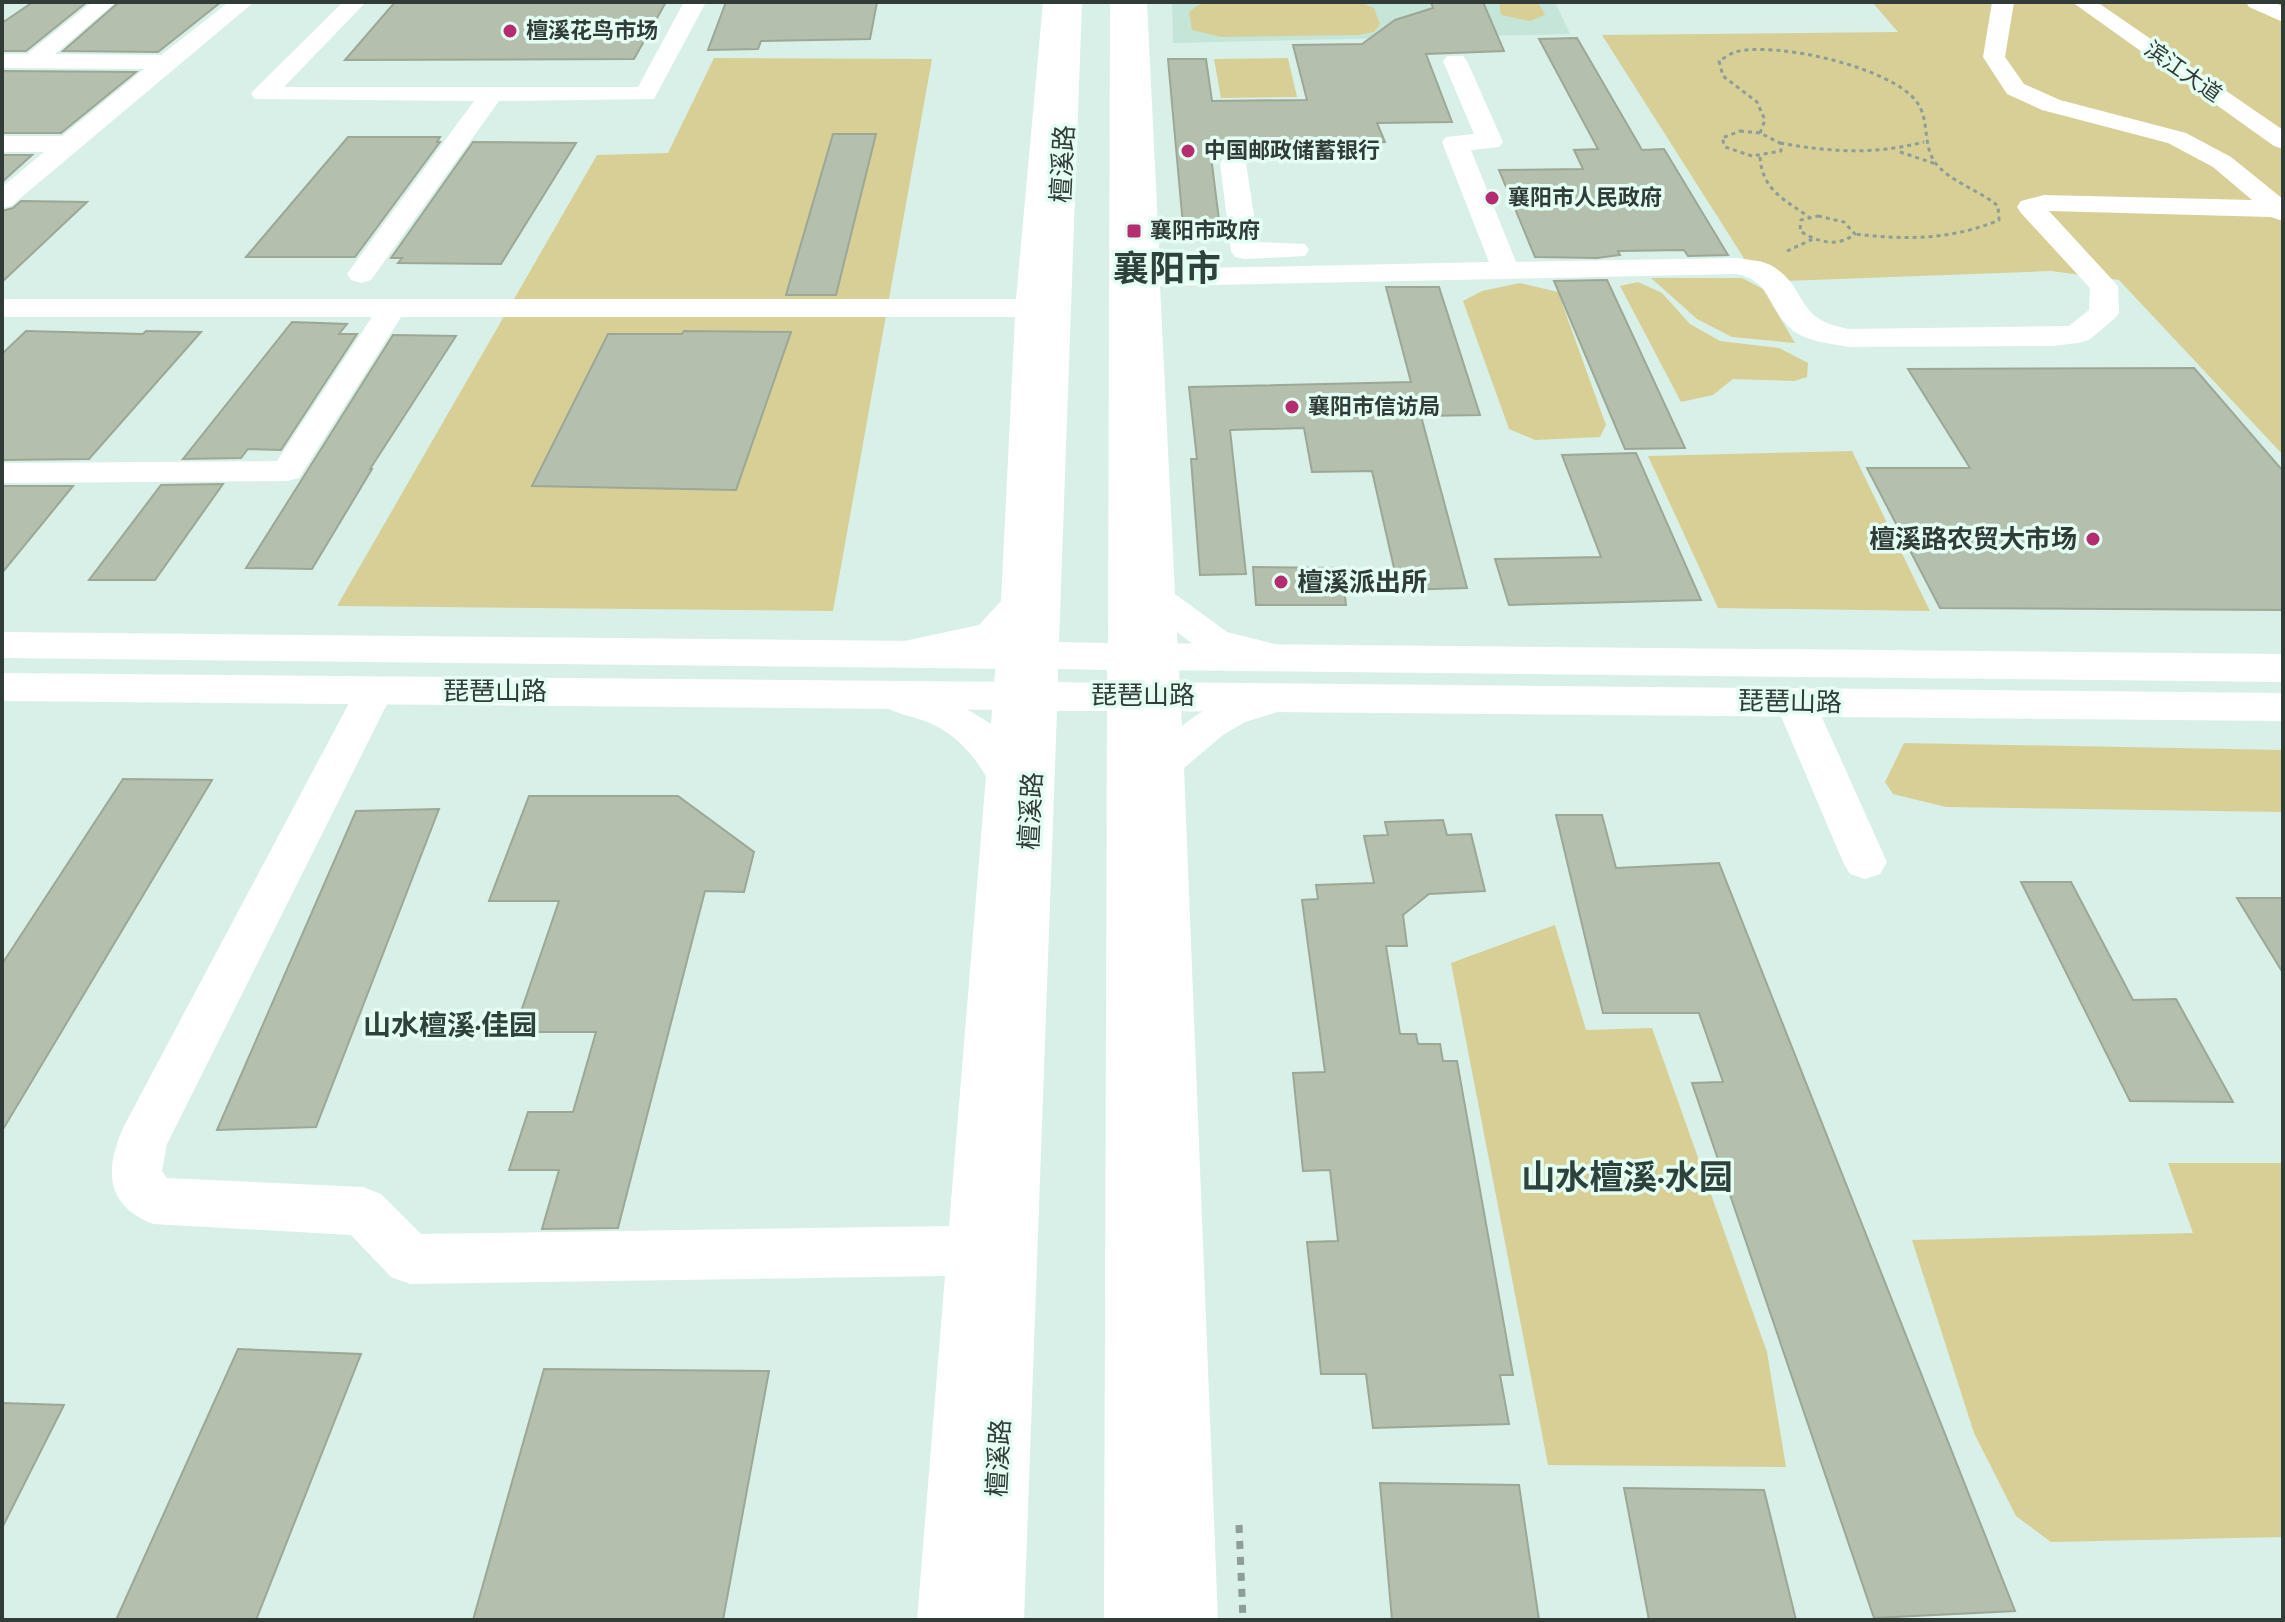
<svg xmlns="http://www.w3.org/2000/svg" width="2285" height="1622" font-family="Karla,'Noto Sans SC',sans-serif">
  <rect width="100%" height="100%" fill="#d8f0e7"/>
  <!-- built -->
  <path fill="#c5e5d8" d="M 1172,2 L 1555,2 L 1570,34 L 1173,43 Z"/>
  <!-- green -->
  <g fill="#d8cf96">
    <path d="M 1213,2 L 1359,2 L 1374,8 L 1380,24 L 1374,32 L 1358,35 L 1221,37 L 1192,30 L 1189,12 L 1198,5 Z"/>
    <path d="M 1499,2 L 1538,2 L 1545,15 L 1530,21 L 1501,15 Z"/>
    <path d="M 1872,2 L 2283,2 L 2283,455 L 2119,280 L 2051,271 L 1759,282 L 1602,35 L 1898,32 Z"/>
    <path d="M 714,58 L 932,59 L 833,611 L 337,606 L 597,155 L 668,153 Z"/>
    <path d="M 1288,58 L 1297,97 L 1221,98 L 1214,59 Z"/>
    <path d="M 1651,278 L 1742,278 L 1763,289 L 1795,343 L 1732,337 L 1697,319 Z"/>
    <path d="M 1638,282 L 1662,293 L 1690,324 L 1720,341 L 1779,348 L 1808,363 L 1807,377 L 1794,381 L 1733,379 L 1713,395 L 1681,402 L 1620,286 Z"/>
    <path d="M 1520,283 L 1558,292 L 1606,425 L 1600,437 L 1535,440 L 1509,429 L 1463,301 L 1482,291 Z"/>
    <path d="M 1852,451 L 1930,611 L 1718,608 L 1648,456 Z"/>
    <path d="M 1904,743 L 2283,750 L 2283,812 L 1946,807 L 1893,794 L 1885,782 Z"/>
    <path d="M 1555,925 L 1586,1030 L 1652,1028 L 1767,1352 L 1786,1467 L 1548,1465 L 1451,963 Z"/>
    <path d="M 2168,1163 L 2283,1163 L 2283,1537 L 2051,1542 L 2016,1516 L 1974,1433 L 1912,1240 L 2193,1233 Z"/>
  </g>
  <!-- building -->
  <g fill="#b4c0ad" stroke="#9ca796" stroke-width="2">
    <path d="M 33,2 L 87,2 L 26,51 L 2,51 L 2,23 Z"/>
    <path d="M 119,2 L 221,2 L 158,52 L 63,51 Z"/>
    <path d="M 395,2 L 666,2 L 634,59 L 345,60 Z"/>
    <path d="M 726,2 L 877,2 L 870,39 L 761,41 L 758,49 L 708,50 Z"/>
    <path d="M 1431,2 L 1483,2 L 1504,51 L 1426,54 L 1452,122 L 1377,123 L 1385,142 L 1210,148 L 1221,236 L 1184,236 L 1168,59 L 1206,59 L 1212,101 L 1307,100 L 1293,45 L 1362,44 L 1395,20 L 1433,8 Z"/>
    <path d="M 1577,38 L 1642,150 L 1664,149 L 1728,255 L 1688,256 L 1684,250 L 1618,251 L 1620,255 L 1597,258 L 1535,257 L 1499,170 L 1583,169 L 1574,150 L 1598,149 L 1539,39 Z"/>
    <path d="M 2,71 L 136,72 L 61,133 L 2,133 Z"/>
    <path d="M 833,134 L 876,134 L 836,295 L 786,295 Z"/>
    <path d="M 348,137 L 440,137 L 437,142 L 440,142 L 355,257 L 246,257 Z"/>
    <path d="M 473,142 L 576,143 L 501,264 L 398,263 L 402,258 L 391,258 Z"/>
    <path d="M 2,155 L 32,155 L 2,182 Z"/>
    <path d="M 21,201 L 87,202 L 2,282 L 2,211 L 13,208 Z"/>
    <path d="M 1607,280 L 1685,448 L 1625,449 L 1554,281 Z"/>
    <path d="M 1386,287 L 1439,287 L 1480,415 L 1421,416 L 1467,588 L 1399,590 L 1372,471 L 1312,472 L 1304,428 L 1230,430 L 1246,574 L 1200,575 L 1191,459 L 1197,459 L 1189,387 L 1411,382 Z"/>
    <path d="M 292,322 L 347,324 L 339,334 L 357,334 L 281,450 L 248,449 L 241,458 L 183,459 Z"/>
    <path d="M 26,331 L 143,334 L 146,331 L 201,332 L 89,459 L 2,460 L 2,354 Z"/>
    <path d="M 684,331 L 791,332 L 736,490 L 532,486 L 608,334 L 682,334 Z"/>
    <path d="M 393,335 L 456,336 L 370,469 L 372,469 L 312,569 L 246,568 Z"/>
    <path d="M 2194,368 L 2283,471 L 2283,610 L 1940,608 L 1867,468 L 1970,468 L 1908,369 Z"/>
    <path d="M 1636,453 L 1701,600 L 1509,605 L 1495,559 L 1601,557 L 1562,455 Z"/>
    <path d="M 223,484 L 155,580 L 89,580 L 161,485 Z"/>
    <path d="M 2,486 L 73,486 L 2,573 Z"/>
    <path d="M 1253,567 L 1342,568 L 1346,605 L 1256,605 Z"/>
    <path d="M 123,779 L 212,780 L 2,1131 L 2,964 Z"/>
    <path d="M 529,796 L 678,796 L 754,852 L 744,892 L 705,891 L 618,1228 L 542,1229 L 559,1170 L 509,1170 L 528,1112 L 573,1112 L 596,1032 L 514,1032 L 559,901 L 489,901 Z"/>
    <path d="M 439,809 L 316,1127 L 217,1130 L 356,811 Z"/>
    <path d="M 1556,815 L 1602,815 L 1616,868 L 1719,863 L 2015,1611 L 1874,1618 L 1692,1083 L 1723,1082 L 1699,1013 L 1603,1013 Z"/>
    <path d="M 1443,820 L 1447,835 L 1471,834 L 1485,891 L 1429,894 L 1403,915 L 1407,946 L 1386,946 L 1400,1034 L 1416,1034 L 1418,1044 L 1440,1044 L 1443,1061 L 1457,1061 L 1513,1375 L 1500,1375 L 1509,1424 L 1373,1428 L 1366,1374 L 1321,1374 L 1307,1242 L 1338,1241 L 1330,1170 L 1303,1171 L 1293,1073 L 1325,1072 L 1302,900 L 1318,899 L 1316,885 L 1374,883 L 1364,836 L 1388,835 L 1385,822 Z"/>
    <path d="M 2021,882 L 2071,882 L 2133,1000 L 2176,999 L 2233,1102 L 2130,1101 Z"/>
    <path d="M 2237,898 L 2283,898 L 2283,973 Z"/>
    <path d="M 238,1349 L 361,1354 L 256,1620 L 116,1620 Z"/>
    <path d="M 544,1369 L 769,1371 L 723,1620 L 473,1620 Z"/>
    <path d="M 2,1403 L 64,1405 L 2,1528 Z"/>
    <path d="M 1380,1483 L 1519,1485 L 1539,1620 L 1392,1620 Z"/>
    <path d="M 1624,1488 L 1764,1490 L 1796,1620 L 1649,1620 Z"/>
  </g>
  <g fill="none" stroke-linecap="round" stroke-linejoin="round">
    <!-- path-far2 -->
    <g stroke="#8c9e97" stroke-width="3" stroke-dasharray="4 4" stroke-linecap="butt">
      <path d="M 1740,131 L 1760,133 L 1780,143 L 1781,151 L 1752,156 L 1725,147 L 1722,138 Z"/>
      <path d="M 1760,133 L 1765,120 L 1757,102 L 1723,76 L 1719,61 C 1724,58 1730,54 1735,52 C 1776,41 1890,67 1916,101 C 1931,120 1921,146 1937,165 C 1953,183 1979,190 1998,206 L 1999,220 C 1952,240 1905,240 1855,234"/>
      <path d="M 1780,143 C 1830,152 1874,155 1924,142"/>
      <path d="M 1900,152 L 1936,164"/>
      <path d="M 1760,157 C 1762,190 1785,200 1809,217"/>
      <path d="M 1818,216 L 1844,222 L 1855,234 C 1837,248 1817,242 1800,231 L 1801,220 Z"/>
      <path d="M 1787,251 L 1813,239"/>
    </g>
    <!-- path-far1 -->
    <path stroke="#8c9e97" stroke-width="4" stroke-dasharray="5 5" stroke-linecap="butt" d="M 2283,262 L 2283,268"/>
    <!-- path -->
    <path stroke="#8c9e97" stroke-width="7" stroke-dasharray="8 8" stroke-linecap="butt" d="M 1239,1525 L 1243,1620"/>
    <!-- minor -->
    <g fill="#fff" fill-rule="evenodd">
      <path d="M 92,2 L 116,2 L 55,54 L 161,55 L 229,2 L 254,2 L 11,206 L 2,208 L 2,187 L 44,152 L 2,152 L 2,136 L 62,136 L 144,69 L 2,68 L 2,54 L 27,54 Z"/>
      <path d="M 343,2 L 366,2 L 284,87 L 638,87 L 684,2 L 706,2 L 654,99 L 499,101 L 371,280 L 361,283 L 351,280 L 347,274 L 474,101 L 255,99 L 251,94 L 255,89 Z"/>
      <path d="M 1043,2 L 1065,2 L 1045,299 L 1066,302 L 1071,308 L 1066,314 L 1044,317 L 1037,604 L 979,1620 L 917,1620 L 945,1276 L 410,1284 L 391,1277 L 351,1235 L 153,1224 C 104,1205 105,1168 124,1126 L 356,690 L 361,681 L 375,677 L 389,681 L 394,690 L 167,1144 L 162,1171 L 167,1178 L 363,1187 L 381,1194 L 421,1234 L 949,1226 L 986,776 C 973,755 960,739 938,727 C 918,715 884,715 871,694 L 877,684 C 909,675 964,706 991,724 L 997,645 C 966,654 926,670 895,661 L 889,652 L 895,643 L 979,625 L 1001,601 L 1015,317 L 401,317 L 299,478 L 287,481 L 2,483 L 2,463 L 277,461 L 372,317 L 2,317 L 2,299 L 1016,299 Z"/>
      <path d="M 1125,2 L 1147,2 L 1160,269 L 1489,262 L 1442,142 L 1446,137 L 1474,134 L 1443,61 L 1447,56 L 1463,56 L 1467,61 L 1503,142 L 1499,147 L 1471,150 L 1516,262 L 1737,258 C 1748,260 1764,260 1774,267 C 1809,290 1794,320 1849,329 L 2069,326 L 2089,310 L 2090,288 L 2021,213 L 2017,207 L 2021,201 L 2044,195 L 2252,200 L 2213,167 L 2168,143 L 2042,110 L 2007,94 L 1983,57 L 1992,2 L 2014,2 L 2005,57 L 2024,84 L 2060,100 L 2186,133 L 2231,157 L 2283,199 L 2283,221 L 2271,217 L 2049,211 L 2118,286 L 2119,313 L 2114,319 L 2089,340 L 2078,343 L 2053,346 L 1849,347 C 1828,343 1805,342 1789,327 C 1767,306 1772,282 1737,274 L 1160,286 L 1175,594 L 1227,632 L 1287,647 L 1293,656 L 1287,665 L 1274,669 L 1202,651 L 1177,632 L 1182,726 C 1207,705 1264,677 1297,686 L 1303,696 L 1297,706 L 1245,722 L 1223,735 L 1184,768 L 1218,1620 L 1156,1620 L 1132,286 L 1114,284 L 1110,278 L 1114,272 L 1131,269 Z"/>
      <path d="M 2072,2 L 2097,2 L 2283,130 L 2283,149 L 2274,146 Z"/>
      <path d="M 2246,2 L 2274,2 L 2283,7 L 2283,22 L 2249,7 Z"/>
      <path d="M 1233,155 L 1242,158 L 1246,163 L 1258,242 L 1305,244 L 1309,250 L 1305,256 L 1245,259 L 1235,257 L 1231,251 L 1220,163 L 1224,158 Z"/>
      <path d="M 1795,688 L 1809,692 L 1815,702 L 1887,862 L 1880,874 L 1865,879 L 1850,874 L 1843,862 L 1775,702 L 1781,692 Z"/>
    </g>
    <!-- major -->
    <path fill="#fff" fill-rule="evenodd" d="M 1060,2 L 1082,2 L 1059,642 L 1108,643 L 1110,2 L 1132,2 L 1147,643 L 2283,654 L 2283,682 L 1148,670 L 1148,682 L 2283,693 L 2283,721 L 1149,711 L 1170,1620 L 1104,1620 L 1107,711 L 1057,711 L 1024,1620 L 958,1620 L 1015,710 L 2,701 L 2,673 L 1017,682 L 1018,669 L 2,658 L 2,632 L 1020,642 ZM 1058,669 L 1107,670 L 1107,683 L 1058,682 Z"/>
  </g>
  <!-- markers -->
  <g fill="#b42d70" stroke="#e5fef4" stroke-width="3">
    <circle cx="510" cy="31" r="8"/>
    <circle cx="1188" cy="151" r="8"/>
    <circle cx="1492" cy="198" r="8"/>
    <rect x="1126" y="223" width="16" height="16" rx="4"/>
    <circle cx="1292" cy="407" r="8"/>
    <circle cx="2093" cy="539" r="8"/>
    <circle cx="1281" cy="582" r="8"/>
  </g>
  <g text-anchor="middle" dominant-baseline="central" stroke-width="7" stroke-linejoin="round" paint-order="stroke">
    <!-- far-poi labels -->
    <g font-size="22" font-weight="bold" fill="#313b37" stroke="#e5fef4" text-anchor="start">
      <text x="526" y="31">檀溪花鸟市场</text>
      <text x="1204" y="151">中国邮政储蓄银行</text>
      <text x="1508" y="198">襄阳市人民政府</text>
      <text x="1150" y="231">襄阳市政府</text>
      <text x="1308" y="407">襄阳市信访局</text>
    </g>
    <!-- far-street labels -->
    <g font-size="22" fill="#313b37" stroke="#e5fef4">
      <text transform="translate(2183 72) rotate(35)">滨江大道</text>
    </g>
    <!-- street labels -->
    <g font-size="26" fill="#313b37" stroke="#e5fef4">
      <text transform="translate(1063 164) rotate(-87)">檀溪路</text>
      <text x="495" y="691">琵琶山路</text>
      <text x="1143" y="695">琵琶山路</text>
      <text transform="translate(1790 702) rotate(1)">琵琶山路</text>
      <text transform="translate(1031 811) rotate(-87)">檀溪路</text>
      <text transform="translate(999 1458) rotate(-87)">檀溪路</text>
    </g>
    <!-- poi labels -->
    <g font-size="26" font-weight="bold" fill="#313b37" stroke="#e5fef4" text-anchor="end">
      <text x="2077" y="539">檀溪路农贸大市场</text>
      <text x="1297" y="582" text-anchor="start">檀溪派出所</text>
    </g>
    <!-- neighbourhood labels -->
    <g font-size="28" font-weight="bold" fill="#2e423b" stroke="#e5fef4">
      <text x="450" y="1025">山水檀溪·佳园</text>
    </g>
    <!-- near-neighbourhood labels -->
    <g font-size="34" font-weight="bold" fill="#2e423b" stroke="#e5fef4">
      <text x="1627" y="1178">山水檀溪·水园</text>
    </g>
    <!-- far-town labels -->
    <g font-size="36" font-weight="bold" fill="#2e423b" stroke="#e5fef4">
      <text x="1167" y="269">襄阳市</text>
    </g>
  </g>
  <!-- border -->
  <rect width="2285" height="1622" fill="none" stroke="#313b37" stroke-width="8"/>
</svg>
